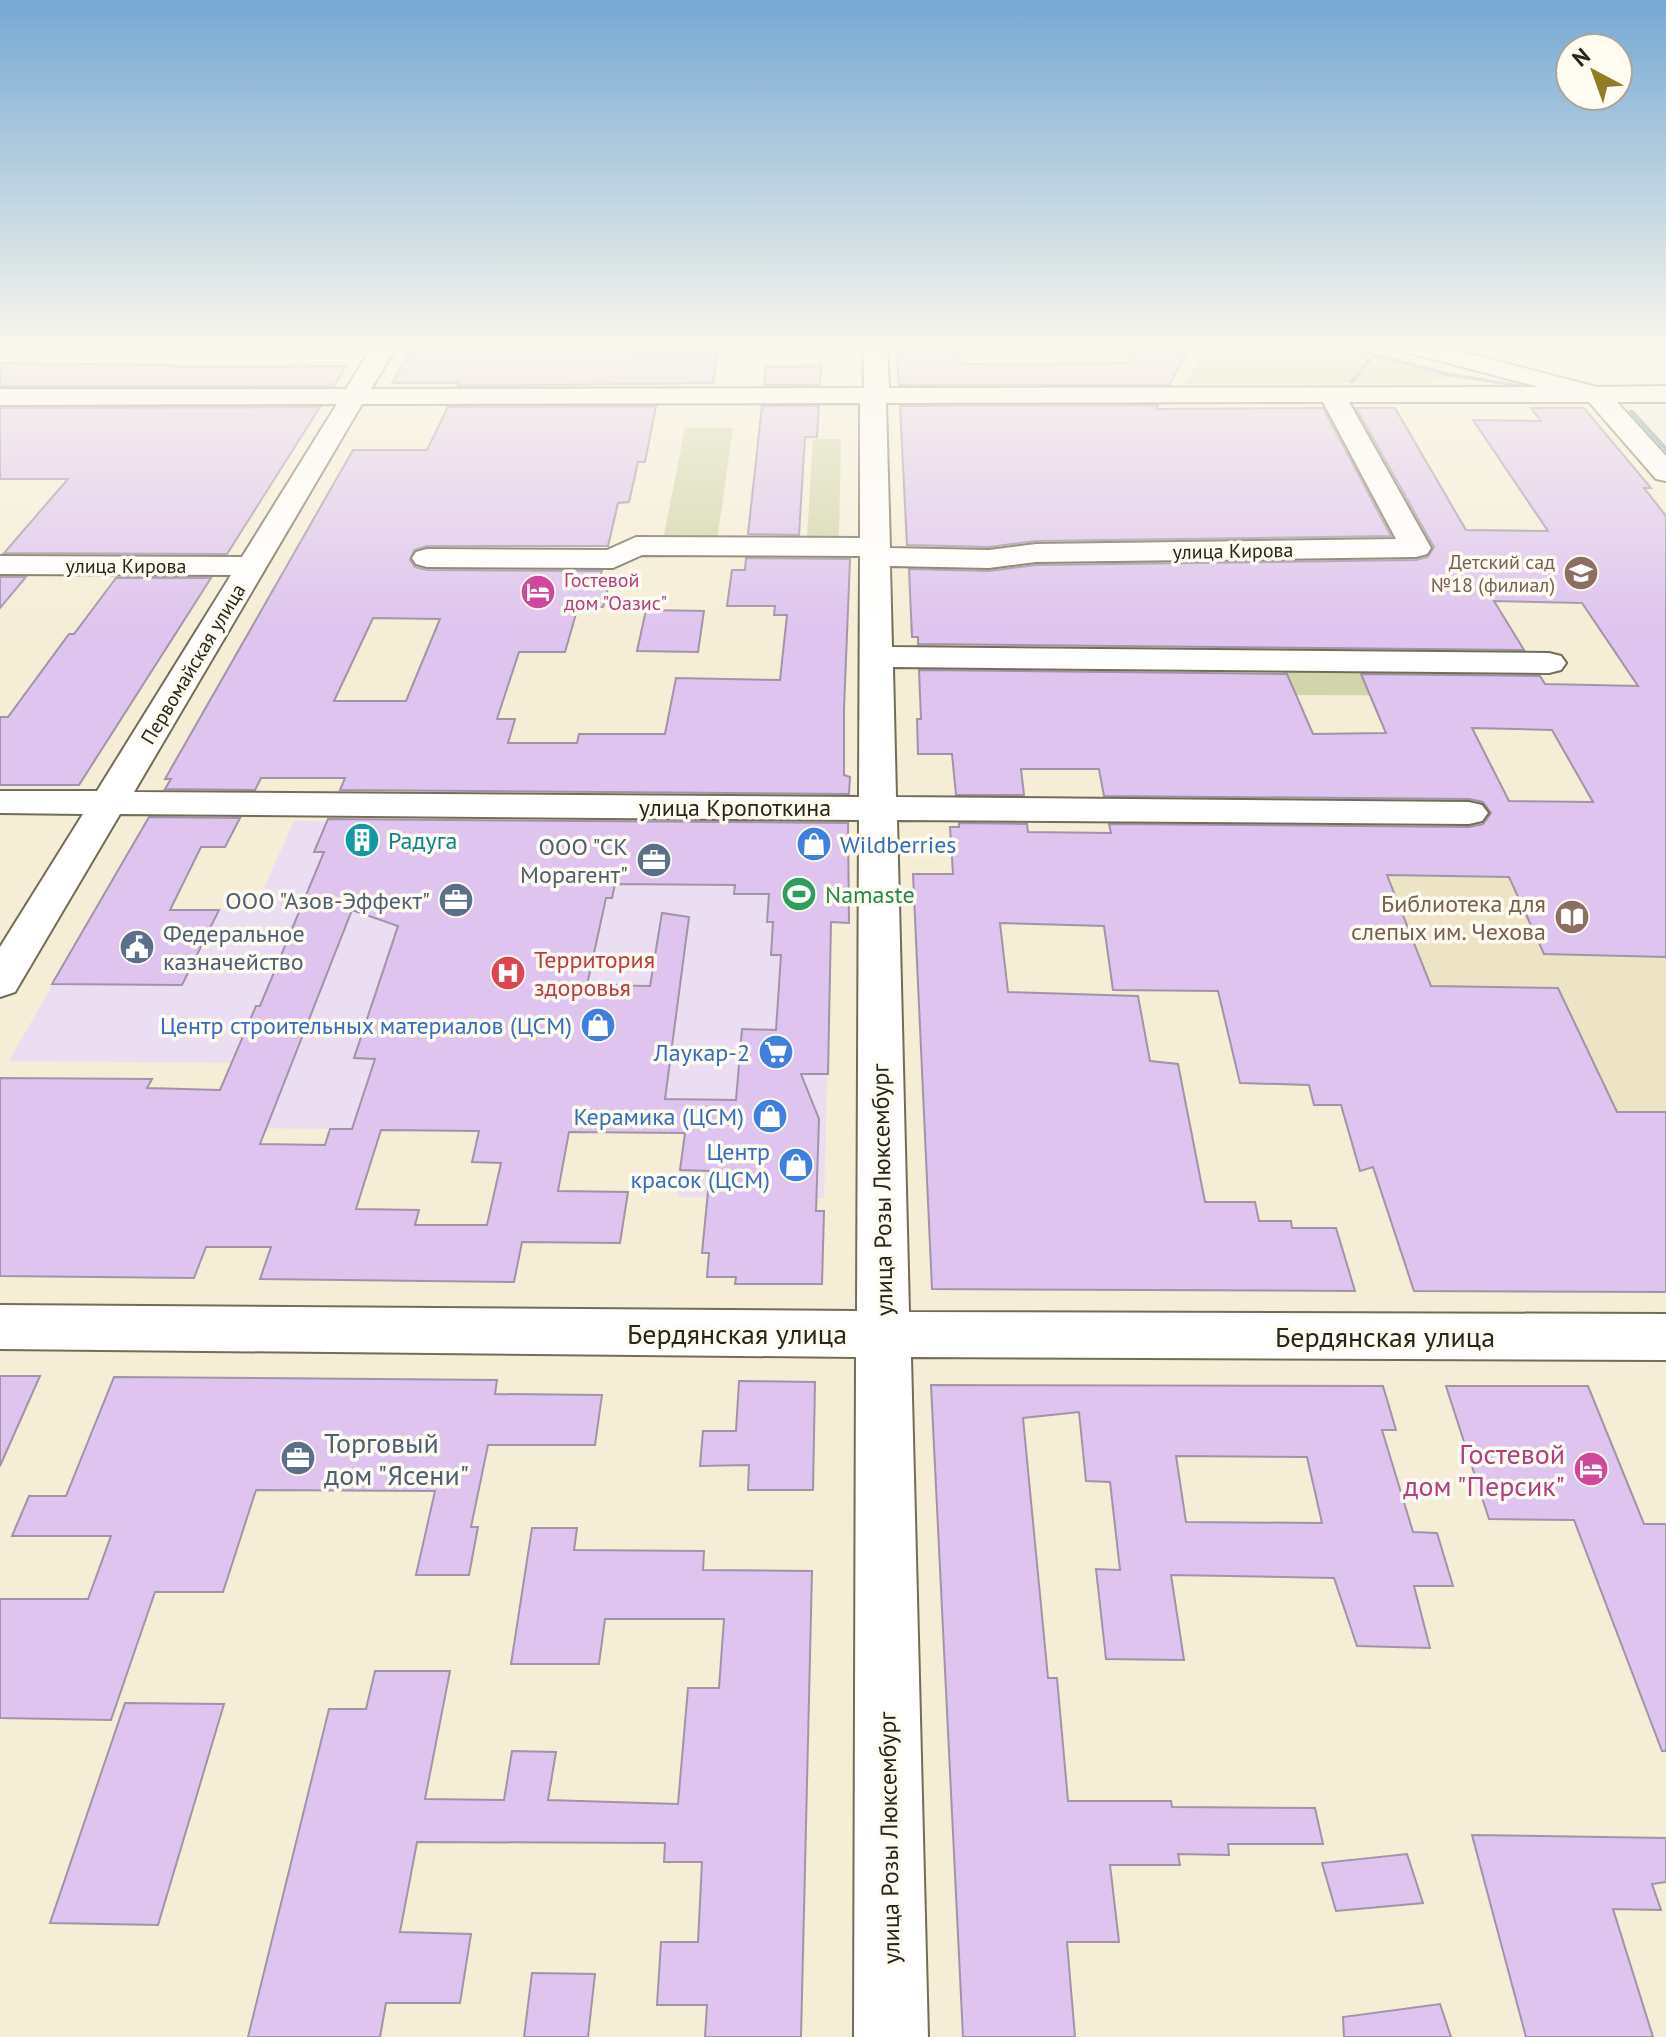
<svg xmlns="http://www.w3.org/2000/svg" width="1666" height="2037" font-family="'PT Sans',sans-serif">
  <rect width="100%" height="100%" fill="#f5edd6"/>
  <!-- commercial -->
  <path fill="#ebdef2" d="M 294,821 L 849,825 L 849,923 L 831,923 L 824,1198 L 678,1197 L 684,1133 L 233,1128 L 259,1063 L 9,1061 L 96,909 L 254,910 Z"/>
  <!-- built -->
  <path fill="#ede4c5" d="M 1344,833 L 1666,895 L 1666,1147 L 1397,1106 L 1315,1105 L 1300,1052 Z"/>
  <!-- green -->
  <g fill="#d2d5a9">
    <path d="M 1207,344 L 1341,344 L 1450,373 L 1452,376 L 1430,383 L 1184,384 Z"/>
    <path d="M 685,428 L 733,428 L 717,541 L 663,540 Z"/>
    <path d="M 813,439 L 841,439 L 839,536 L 807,536 Z"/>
    <path d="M 1282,670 L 1533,671 L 1548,696 L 1292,695 Z"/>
  </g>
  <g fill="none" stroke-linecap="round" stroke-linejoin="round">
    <!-- stream -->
    <g fill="#6997b4" fill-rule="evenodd">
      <path d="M 1329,344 L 1340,344 L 1446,372 L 1522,385 L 1519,387 L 1446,376 Z"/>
      <path d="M 1368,358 L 1373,359 L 1364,370 L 1360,370 L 1359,369 Z"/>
      <path d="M 1357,372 L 1362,373 L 1354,383 L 1350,383 L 1349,382 Z"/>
      <path d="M 1629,410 L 1633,410 L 1666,446 L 1666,452 L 1629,412 Z"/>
    </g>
  </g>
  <!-- building -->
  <g fill="#dfc4ef" stroke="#a094a8" stroke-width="2" fill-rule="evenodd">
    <path d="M 414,344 L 556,344 L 555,347 L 639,347 L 638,352 L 718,353 L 713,383 L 458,386 L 459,383 L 392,383 Z"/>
    <path d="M 896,344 L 958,344 L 961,364 L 1127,363 L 1140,344 L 1192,344 L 1169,385 L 899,385 Z"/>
    <path d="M 0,363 L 176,365 L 174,367 L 346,366 L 334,386 L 0,386 Z"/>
    <path d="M 821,366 L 820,385 L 764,385 L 766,367 Z"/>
    <path d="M 1158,405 L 1156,409 L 1323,408 L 1391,536 L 1036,541 L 989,547 L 907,545 L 900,406 Z"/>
    <path d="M 656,406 L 645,462 L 638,462 L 629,502 L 618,503 L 608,546 L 427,546 L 414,550 L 410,560 L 415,567 L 427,570 L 602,571 L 600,576 L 611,576 L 603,607 L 578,607 L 565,652 L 519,652 L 497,719 L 515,719 L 508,743 L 577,743 L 579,734 L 665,734 L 676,678 L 780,680 L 787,615 L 774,615 L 775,606 L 727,606 L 732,570 L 745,570 L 746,558 L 850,559 L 844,709 L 844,775 L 850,777 L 849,794 L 340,790 L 345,778 L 261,778 L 255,790 L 165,789 L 171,779 L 165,779 L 353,450 L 427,450 L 448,407 ZM 373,618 L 440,619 L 406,701 L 334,701 Z"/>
    <path d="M 762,406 L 819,406 L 817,437 L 805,437 L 799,535 L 748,534 Z"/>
    <path d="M 320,407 L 227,554 L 4,553 L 68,479 L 0,479 L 0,408 Z"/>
    <path d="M 1356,408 L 1395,408 L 1466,530 L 1548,531 L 1473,420 L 1541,421 L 1531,408 L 1584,408 L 1651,488 L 1644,488 L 1666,516 L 1666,957 L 1544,954 L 1509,877 L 1387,875 L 1431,986 L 1558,988 L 1617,1112 L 1666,1112 L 1666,1292 L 1414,1291 L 1373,1167 L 1360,1171 L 1341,1105 L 1314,1105 L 1309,1085 L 1240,1083 L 1218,991 L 1113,990 L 1104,926 L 1000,923 L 1008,992 L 1138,996 L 1150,1061 L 1178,1064 L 1205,1202 L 1255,1202 L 1259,1221 L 1291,1221 L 1292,1228 L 1336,1228 L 1355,1291 L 932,1289 L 913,874 L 953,874 L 950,827 L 959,827 L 959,823 L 1027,824 L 1028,832 L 1111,833 L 1109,824 L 1469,827 L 1483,824 L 1491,813 L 1483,802 L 1469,799 L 1104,796 L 1099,769 L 1021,769 L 1024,795 L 956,795 L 952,754 L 918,754 L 917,719 L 921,719 L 919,670 L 1287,674 L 1313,734 L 1386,733 L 1361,674 L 1540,676 L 1545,684 L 1638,686 L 1582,603 L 1494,601 L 1524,650 L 918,644 L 918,637 L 912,637 L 909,569 L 989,571 L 1036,565 L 1416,560 L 1428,557 L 1434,547 ZM 1472,728 L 1552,730 L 1593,802 L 1509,801 Z"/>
    <path d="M 0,577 L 26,577 L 0,608 Z"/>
    <path d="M 116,578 L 211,578 L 79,785 L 0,785 L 0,717 L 8,717 L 69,634 L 74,634 Z"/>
    <path d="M 646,610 L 704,611 L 698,652 L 637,651 Z"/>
    <path d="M 149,817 L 240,818 L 225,847 L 201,847 L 170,910 L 219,910 L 182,985 L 52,984 Z"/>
    <path d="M 328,819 L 848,823 L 849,923 L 831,922 L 828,1074 L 801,1074 L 819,1119 L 816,1211 L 824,1211 L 822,1284 L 735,1284 L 736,1277 L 707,1277 L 709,1253 L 702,1253 L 710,1171 L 680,1170 L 685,1133 L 569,1132 L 558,1191 L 628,1192 L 620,1243 L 522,1242 L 514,1282 L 260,1279 L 271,1247 L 206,1247 L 194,1278 L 0,1276 L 0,1078 L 152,1079 L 147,1088 L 220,1090 L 256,1006 L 260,1006 L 324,852 L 314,852 ZM 615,884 L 735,885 L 734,894 L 769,894 L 767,922 L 773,922 L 771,955 L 781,955 L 776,1030 L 742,1029 L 736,1100 L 665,1099 L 689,917 L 662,913 L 650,986 L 587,985 L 606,898 L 612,898 ZM 352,910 L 398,926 L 354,1058 L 375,1059 L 352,1129 L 330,1129 L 325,1145 L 260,1144 ZM 381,1130 L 479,1131 L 472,1162 L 501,1163 L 487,1225 L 415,1225 L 419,1210 L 356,1209 Z"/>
    <path d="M 0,1376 L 40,1376 L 0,1466 Z"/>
    <path d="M 114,1377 L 497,1380 L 495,1394 L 602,1395 L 595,1445 L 488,1445 L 471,1527 L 478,1527 L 469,1575 L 416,1575 L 435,1491 L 256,1490 L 223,1592 L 155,1592 L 111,1720 L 0,1718 L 0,1599 L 88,1599 L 111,1536 L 12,1536 L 29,1496 L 66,1496 Z"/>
    <path d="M 739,1381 L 815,1382 L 813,1490 L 748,1490 L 749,1465 L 700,1466 L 703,1431 L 736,1431 Z"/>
    <path d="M 931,1385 L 1383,1386 L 1396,1430 L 1382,1430 L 1413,1532 L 1437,1533 L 1453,1586 L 1414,1586 L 1430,1648 L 1357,1646 L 1334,1578 L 1171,1575 L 1184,1660 L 1106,1659 L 1096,1569 L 1120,1570 L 1110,1482 L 1086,1481 L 1079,1412 L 1023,1418 L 1048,1678 L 1057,1678 L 1068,1801 L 1171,1801 L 1172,1807 L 1315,1808 L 1323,1844 L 1228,1844 L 1229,1855 L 1178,1854 L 1180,1865 L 1110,1865 L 1119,1942 L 1067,1942 L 1075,2037 L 963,2037 ZM 1176,1456 L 1307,1457 L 1322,1523 L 1186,1522 Z"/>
    <path d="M 1446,1386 L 1588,1386 L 1644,1524 L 1666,1524 L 1666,1751 L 1662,1751 L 1574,1520 L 1489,1519 Z"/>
    <path d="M 532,1528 L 577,1528 L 574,1550 L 704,1551 L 703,1570 L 812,1571 L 801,2037 L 705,2037 L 707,2005 L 657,2005 L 661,1942 L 698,1942 L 702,1862 L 664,1862 L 665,1843 L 417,1842 L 400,1932 L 471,1934 L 460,2003 L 386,2003 L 380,2037 L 248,2037 L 329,1709 L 366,1709 L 375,1671 L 450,1671 L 425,1799 L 504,1800 L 512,1751 L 556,1752 L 548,1800 L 678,1804 L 688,1688 L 719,1688 L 724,1619 L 605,1619 L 599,1664 L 511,1664 Z"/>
    <path d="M 125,1703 L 224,1704 L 158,1925 L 50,1923 Z"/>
    <path d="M 1472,1835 L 1666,1838 L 1666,1882 L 1652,1884 L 1661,1910 L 1613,1909 L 1653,2037 L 1526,2037 Z"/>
    <path d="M 1407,1854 L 1423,1903 L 1336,1911 L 1322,1863 Z"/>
    <path d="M 532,1973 L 595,1974 L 588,2037 L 524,2037 Z"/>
    <path d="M 1440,2004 L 1451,2037 L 1344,2037 L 1343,2017 Z"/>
  </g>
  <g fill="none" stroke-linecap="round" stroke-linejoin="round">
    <defs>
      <path id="minor" d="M 374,344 L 398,344 L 371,389 L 864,388 L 863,344 L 887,344 L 889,388 L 1539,387 L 1395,349 L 1391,344 L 1432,344 L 1597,387 L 1666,386 L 1666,402 L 1617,402 L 1666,456 L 1666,481 L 1656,479 L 1589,402 L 1349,402 L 1431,548 L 1427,554 L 1416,557 L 1036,562 L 989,568 L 890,566 L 892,647 L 1549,653 L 1561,656 L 1566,663 L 1561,670 L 1549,673 L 893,667 L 896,797 L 1469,802 L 1482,805 L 1488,813 L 1482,821 L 1469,824 L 897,820 L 909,1312 L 1666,1314 L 1666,1360 L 911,1357 L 928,2037 L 854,2037 L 856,1357 L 0,1349 L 0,1305 L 857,1311 L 859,820 L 120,814 L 15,992 L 0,997 L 0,947 L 83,814 L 0,813 L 0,791 L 97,791 L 231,575 L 0,574 L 0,556 L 242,557 L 337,404 L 0,405 L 0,389 L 346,389 ZM 1323,402 L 1396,539 L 1036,544 L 989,550 L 890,548 L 886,403 ZM 860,403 L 860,538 L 636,537 L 607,550 L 427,549 L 416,552 L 412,558 L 416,564 L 427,567 L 613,568 L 642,555 L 860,556 L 859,797 L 134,792 L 362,404 Z"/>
    </defs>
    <!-- minor casing -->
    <use href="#minor" stroke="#736c57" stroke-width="4"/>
    <!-- minor -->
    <use href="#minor" fill="#fff" fill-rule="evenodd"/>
  </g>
  <!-- sky -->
  <linearGradient id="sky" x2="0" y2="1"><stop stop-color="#75a8d3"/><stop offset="0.55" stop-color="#faf7ed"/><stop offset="1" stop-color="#faf7ed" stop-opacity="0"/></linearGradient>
  <rect width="1666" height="629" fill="url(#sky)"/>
  <!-- icons -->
  <defs>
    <symbol id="school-disc" viewBox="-11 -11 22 22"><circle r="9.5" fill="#8d6e63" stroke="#fefbf1"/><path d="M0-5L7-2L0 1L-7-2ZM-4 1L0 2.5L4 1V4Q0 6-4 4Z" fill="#fff"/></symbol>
    <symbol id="hotel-disc" viewBox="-11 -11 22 22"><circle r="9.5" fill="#d1479c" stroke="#fefbf1"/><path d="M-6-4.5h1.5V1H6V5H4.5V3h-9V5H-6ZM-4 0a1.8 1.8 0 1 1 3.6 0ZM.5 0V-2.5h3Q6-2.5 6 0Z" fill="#fff"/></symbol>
    <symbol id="building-disc" viewBox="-11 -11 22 22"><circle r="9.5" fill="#0f9aa8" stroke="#fefbf1"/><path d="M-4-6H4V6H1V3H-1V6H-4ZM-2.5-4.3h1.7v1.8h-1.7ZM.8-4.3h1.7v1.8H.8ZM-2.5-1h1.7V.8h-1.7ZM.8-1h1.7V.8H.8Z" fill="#fff"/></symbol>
    <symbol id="shop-disc" viewBox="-11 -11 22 22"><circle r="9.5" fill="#3f7fe0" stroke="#fefbf1"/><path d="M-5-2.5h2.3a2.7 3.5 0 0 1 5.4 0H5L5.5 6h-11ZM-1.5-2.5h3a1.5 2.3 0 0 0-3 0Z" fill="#fff"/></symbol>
    <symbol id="office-disc" viewBox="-11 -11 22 22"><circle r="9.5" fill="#5c6f8a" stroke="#fefbf1"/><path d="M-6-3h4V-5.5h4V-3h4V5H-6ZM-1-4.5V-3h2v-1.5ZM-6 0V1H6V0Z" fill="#fff"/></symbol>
    <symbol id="stadium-disc" viewBox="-11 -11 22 22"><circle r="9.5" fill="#2e9e5b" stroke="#fefbf1"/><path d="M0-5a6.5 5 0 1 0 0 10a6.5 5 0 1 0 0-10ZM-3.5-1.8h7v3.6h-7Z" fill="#fff"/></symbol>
    <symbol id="library-disc" viewBox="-11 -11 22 22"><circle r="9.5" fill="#8d6e63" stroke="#fefbf1"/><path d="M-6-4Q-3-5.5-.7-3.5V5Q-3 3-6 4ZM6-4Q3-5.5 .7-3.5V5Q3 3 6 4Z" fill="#fff"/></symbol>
    <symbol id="civic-disc" viewBox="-11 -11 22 22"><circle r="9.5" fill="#5c6f8a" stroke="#fefbf1"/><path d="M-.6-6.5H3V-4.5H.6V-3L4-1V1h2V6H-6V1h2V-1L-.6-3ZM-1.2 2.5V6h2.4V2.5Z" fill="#fff"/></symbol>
    <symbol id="hospital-disc" viewBox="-11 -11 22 22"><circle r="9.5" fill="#e0444e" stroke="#fefbf1"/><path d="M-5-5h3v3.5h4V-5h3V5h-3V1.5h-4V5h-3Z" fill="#fff"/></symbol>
    <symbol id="supermarket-disc" viewBox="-11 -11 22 22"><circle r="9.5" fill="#3f7fe0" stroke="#fefbf1"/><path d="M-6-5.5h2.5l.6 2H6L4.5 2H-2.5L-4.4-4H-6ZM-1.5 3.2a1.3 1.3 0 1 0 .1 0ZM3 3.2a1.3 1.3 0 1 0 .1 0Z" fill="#fff"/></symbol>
  </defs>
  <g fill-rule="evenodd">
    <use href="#school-disc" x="1561" y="553" width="40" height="40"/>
    <use href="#hotel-disc" x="518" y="572" width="40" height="40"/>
    <use href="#building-disc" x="342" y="820" width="40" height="40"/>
    <use href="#shop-disc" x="794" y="824" width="40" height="40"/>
    <use href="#office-disc" x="634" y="840" width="40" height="40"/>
    <use href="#stadium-disc" x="779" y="874" width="40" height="40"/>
    <use href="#office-disc" x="436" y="880" width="40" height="40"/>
    <use href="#library-disc" x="1552" y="897" width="40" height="40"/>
    <use href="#civic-disc" x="117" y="927" width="40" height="40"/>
    <use href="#hospital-disc" x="488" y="953" width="40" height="40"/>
    <use href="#shop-disc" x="578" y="1005" width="40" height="40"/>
    <use href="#supermarket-disc" x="756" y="1032" width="40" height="40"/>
    <use href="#shop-disc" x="750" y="1096" width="40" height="40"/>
    <use href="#shop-disc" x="776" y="1145" width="40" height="40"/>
    <use href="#office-disc" x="278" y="1438" width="40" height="40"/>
    <use href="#hotel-disc" x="1571" y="1449" width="40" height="40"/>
  </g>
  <g text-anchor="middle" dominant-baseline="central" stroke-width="7" stroke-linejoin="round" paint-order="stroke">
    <!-- far-street labels -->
    <g font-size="20" fill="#28251d" stroke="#fefbf1">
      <text transform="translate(1233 551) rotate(-1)">улица Кирова</text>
      <text x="126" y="566">улица Кирова</text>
      <text transform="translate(193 664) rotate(-59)">Первомайская улица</text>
    </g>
    <!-- far-education labels -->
    <g font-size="20" fill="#785e54" stroke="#fefbf1" text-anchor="end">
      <text x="1555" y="562">Детский сад<tspan x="1555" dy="23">№18 (филиал)</tspan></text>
    </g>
    <!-- far-hotel labels -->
    <g font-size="20" fill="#b23c85" stroke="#fefbf1" text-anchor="start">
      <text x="564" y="580">Гостевой<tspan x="564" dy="23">дом "Оазис"</tspan></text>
    </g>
    <!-- street labels -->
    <g font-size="24" fill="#28251d" stroke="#fefbf1">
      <text x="735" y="807">улица Кропоткина</text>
      <text transform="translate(882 1190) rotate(-91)">улица Розы Люксембург</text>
      <text transform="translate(889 1838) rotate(-91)">улица Розы Люксембург</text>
    </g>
    <!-- culture labels -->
    <g font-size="24" fill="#0d838f" stroke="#fefbf1" text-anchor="start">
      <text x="388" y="840">Радуга</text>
    </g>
    <!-- shop labels -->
    <g font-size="24" fill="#366cbe" stroke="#fefbf1" text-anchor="end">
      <text x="840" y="844" text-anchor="start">Wildberries</text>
      <text x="572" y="1025">Центр строительных материалов (ЦСМ)</text>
      <text x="750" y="1052">Лаукар-2</text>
      <text x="744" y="1116">Керамика (ЦСМ)</text>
      <text x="770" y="1151">Центр<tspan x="770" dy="28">красок (ЦСМ)</tspan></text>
    </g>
    <!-- service labels -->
    <g font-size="24" fill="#4e5e75" stroke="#fefbf1" text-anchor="end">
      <text x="628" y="846">ООО "СК<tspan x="628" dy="28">Морагент"</tspan></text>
      <text x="430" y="900">ООО "Азов-Эффект"</text>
      <text x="163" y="933" text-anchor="start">Федеральное<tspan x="163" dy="28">казначейство</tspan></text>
    </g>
    <!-- leisure labels -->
    <g font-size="24" fill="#27864d" stroke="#fefbf1" text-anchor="start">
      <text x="825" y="894">Namaste</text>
    </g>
    <!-- education labels -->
    <g font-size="24" fill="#785e54" stroke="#fefbf1" text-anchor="end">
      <text x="1546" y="903">Библиотека для<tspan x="1546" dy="28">слепых им. Чехова</tspan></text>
    </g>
    <!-- health labels -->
    <g font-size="24" fill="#be3a42" stroke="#fefbf1" text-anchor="start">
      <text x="534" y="959">Территория<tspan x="534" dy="28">здоровья</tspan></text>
    </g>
    <!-- near-street labels -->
    <g font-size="28" fill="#28251d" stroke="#fefbf1">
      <text x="737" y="1333">Бердянская улица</text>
      <text x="1385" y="1336">Бердянская улица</text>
    </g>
    <!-- near-service labels -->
    <g font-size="28" fill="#4e5e75" stroke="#fefbf1" text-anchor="start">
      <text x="324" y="1442">Торговый<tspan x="324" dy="32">дом "Ясени"</tspan></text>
    </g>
    <!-- near-hotel labels -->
    <g font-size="28" fill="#b23c85" stroke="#fefbf1" text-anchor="end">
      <text x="1565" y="1453">Гостевой<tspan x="1565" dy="32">дом "Персик"</tspan></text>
    </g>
  </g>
  <!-- north arrow -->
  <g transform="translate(1594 72) rotate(319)"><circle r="38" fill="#fefbf1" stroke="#a8a59c" stroke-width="2"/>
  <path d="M0-6L14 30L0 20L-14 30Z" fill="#907c22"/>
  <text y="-12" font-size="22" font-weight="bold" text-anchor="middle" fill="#28251d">N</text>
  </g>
</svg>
